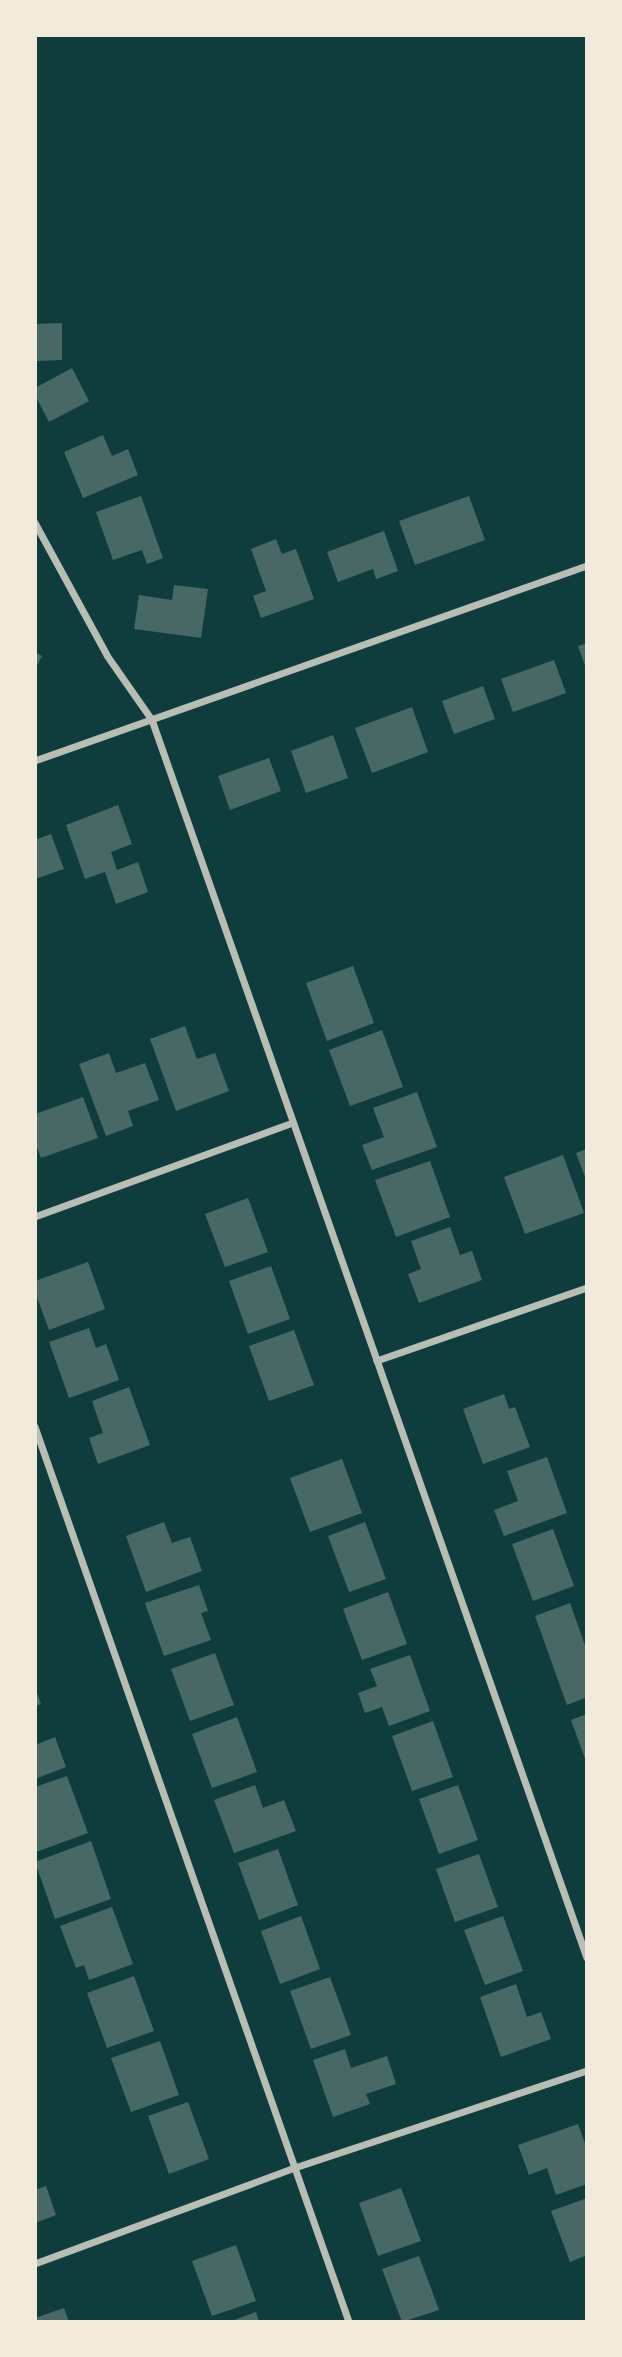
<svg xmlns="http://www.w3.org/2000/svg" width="622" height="2357" font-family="'Titillium Web',sans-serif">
  <rect width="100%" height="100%" fill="#0f3d3e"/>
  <!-- building -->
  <g fill="#486865">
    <path d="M 62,323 L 62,360 L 35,361 L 35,324 Z"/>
    <path d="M 72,368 L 89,401 L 49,422 L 35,395 L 35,388 Z"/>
    <path d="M 103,435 L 112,456 L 128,449 L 138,475 L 83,498 L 64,452 Z"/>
    <path d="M 141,496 L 163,558 L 147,564 L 142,550 L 113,560 L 96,512 Z"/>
    <path d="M 469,496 L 485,540 L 415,565 L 399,521 Z"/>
    <path d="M 384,531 L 398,571 L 376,579 L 373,569 L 338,582 L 327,552 Z"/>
    <path d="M 276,539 L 282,554 L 296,549 L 314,599 L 261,618 L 253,596 L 266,591 L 251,549 Z"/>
    <path d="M 174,585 L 208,589 L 201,638 L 134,629 L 139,595 L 172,600 Z"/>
    <path d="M 587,643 L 587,671 L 578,646 Z"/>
    <path d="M 35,652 L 42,656 L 35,669 Z"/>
    <path d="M 554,660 L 566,693 L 513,712 L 501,679 Z"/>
    <path d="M 483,686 L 495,719 L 454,734 L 442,701 Z"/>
    <path d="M 412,707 L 428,752 L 372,773 L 355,728 Z"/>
    <path d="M 333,735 L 348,778 L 306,793 L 291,751 Z"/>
    <path d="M 269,758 L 281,791 L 230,810 L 218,776 Z"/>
    <path d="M 118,805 L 132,844 L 111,852 L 117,870 L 138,862 L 148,892 L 116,904 L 105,872 L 85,879 L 66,825 Z"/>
    <path d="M 51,834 L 64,869 L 35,879 L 35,840 Z"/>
    <path d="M 353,966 L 374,1023 L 327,1041 L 306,983 Z"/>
    <path d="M 185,1026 L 197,1059 L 215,1053 L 229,1091 L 176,1111 L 150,1039 Z"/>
    <path d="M 382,1030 L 403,1087 L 350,1106 L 329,1050 Z"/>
    <path d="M 109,1053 L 116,1073 L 145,1063 L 159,1100 L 128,1111 L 133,1126 L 106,1136 L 79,1064 Z"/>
    <path d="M 417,1092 L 437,1147 L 372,1170 L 362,1145 L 384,1137 L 373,1108 Z"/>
    <path d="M 83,1097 L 98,1138 L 41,1158 L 35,1142 L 35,1114 Z"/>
    <path d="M 587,1149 L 587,1182 L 576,1153 Z"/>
    <path d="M 563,1155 L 584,1213 L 525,1234 L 504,1177 Z"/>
    <path d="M 430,1161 L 450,1217 L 396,1237 L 375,1180 Z"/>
    <path d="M 248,1198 L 268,1252 L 225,1267 L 205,1214 Z"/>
    <path d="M 450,1227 L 460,1255 L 472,1251 L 482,1280 L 419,1303 L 408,1274 L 421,1269 L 411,1241 Z"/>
    <path d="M 88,1262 L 105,1309 L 49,1330 L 35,1292 L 35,1281 Z"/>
    <path d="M 271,1266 L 290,1319 L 248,1334 L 229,1281 Z"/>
    <path d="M 89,1328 L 96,1348 L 106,1344 L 119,1380 L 69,1398 L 49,1342 Z"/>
    <path d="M 294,1330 L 314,1385 L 269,1401 L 249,1346 Z"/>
    <path d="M 129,1387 L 150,1445 L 98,1464 L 89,1438 L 103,1433 L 92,1401 Z"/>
    <path d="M 504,1394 L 509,1409 L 515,1407 L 530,1447 L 483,1464 L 463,1409 Z"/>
    <path d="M 547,1457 L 567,1513 L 504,1536 L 494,1510 L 518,1501 L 507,1471 Z"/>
    <path d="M 342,1459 L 362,1513 L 310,1532 L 290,1478 Z"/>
    <path d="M 164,1522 L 172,1543 L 190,1537 L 202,1571 L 146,1592 L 126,1536 Z"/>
    <path d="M 365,1522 L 386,1579 L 349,1592 L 328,1536 Z"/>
    <path d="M 553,1529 L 574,1586 L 533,1601 L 512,1544 Z"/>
    <path d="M 199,1585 L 208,1611 L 201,1613 L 211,1640 L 164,1656 L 145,1603 Z"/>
    <path d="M 388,1592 L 407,1644 L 362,1660 L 343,1609 Z"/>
    <path d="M 570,1603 L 587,1651 L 587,1697 L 567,1705 L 535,1616 Z"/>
    <path d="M 215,1653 L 234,1705 L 190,1721 L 171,1669 Z"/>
    <path d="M 410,1655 L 430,1711 L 389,1726 L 382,1707 L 365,1713 L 358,1693 L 377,1686 L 370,1669 Z"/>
    <path d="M 35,1687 L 41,1704 L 35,1706 Z"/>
    <path d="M 587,1714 L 587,1764 L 571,1720 Z"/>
    <path d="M 237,1717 L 257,1772 L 212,1788 L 192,1734 Z"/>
    <path d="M 433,1721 L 453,1777 L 412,1791 L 392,1736 Z"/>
    <path d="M 55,1737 L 66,1767 L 35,1779 L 35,1745 Z"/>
    <path d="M 67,1776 L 88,1833 L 36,1852 L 35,1787 Z"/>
    <path d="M 255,1785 L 263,1808 L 284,1800 L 296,1831 L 234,1853 L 214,1800 Z"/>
    <path d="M 458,1785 L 478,1840 L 439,1854 L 419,1799 Z"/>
    <path d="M 91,1841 L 111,1899 L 55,1919 L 35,1862 Z"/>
    <path d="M 278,1849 L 298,1905 L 259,1920 L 238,1863 Z"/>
    <path d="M 479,1854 L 498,1907 L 455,1922 L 436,1869 Z"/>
    <path d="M 112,1907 L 133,1964 L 89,1980 L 84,1965 L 76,1968 L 60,1926 Z"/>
    <path d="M 301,1916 L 320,1969 L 280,1984 L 261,1931 Z"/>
    <path d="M 503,1916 L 523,1971 L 485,1985 L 464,1930 Z"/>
    <path d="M 134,1976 L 154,2031 L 107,2048 L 87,1993 Z"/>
    <path d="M 330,1977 L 351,2035 L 311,2049 L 290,1991 Z"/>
    <path d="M 516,1984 L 527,2017 L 541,2012 L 551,2039 L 501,2057 L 480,1997 Z"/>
    <path d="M 160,2041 L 179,2095 L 131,2112 L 111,2058 Z"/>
    <path d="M 345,2049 L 351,2068 L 387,2056 L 396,2084 L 366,2094 L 370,2104 L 333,2117 L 313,2060 Z"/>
    <path d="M 188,2102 L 209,2159 L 169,2174 L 148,2116 Z"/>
    <path d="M 578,2124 L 587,2149 L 587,2184 L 556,2195 L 547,2168 L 529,2175 L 518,2145 Z"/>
    <path d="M 46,2186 L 56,2215 L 35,2223 L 35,2190 Z"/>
    <path d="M 401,2188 L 421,2241 L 378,2256 L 359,2203 Z"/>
    <path d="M 587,2198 L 587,2255 L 570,2262 L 551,2211 Z"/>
    <path d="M 236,2245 L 256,2301 L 212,2316 L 192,2261 Z"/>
    <path d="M 419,2256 L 439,2310 L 402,2322 L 382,2269 Z"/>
    <path d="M 64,2308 L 69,2322 L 35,2322 L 35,2318 Z"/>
    <path d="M 256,2312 L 259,2322 L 229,2322 Z"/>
  </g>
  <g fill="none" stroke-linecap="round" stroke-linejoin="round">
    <!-- minor -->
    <g stroke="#b8beb3" stroke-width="7">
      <path d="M 35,523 L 108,657 L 152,720 L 587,1958"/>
      <path d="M 35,761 L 587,566"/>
      <path d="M 35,1217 L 293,1123"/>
      <path d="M 377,1361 L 587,1288"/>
      <path d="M 35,1427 L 349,2322"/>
      <path d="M 35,2264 L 295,2168 L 587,2071"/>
    </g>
  </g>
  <!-- border -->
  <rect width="622" height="2357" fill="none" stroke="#f1e9da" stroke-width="74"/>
</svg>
